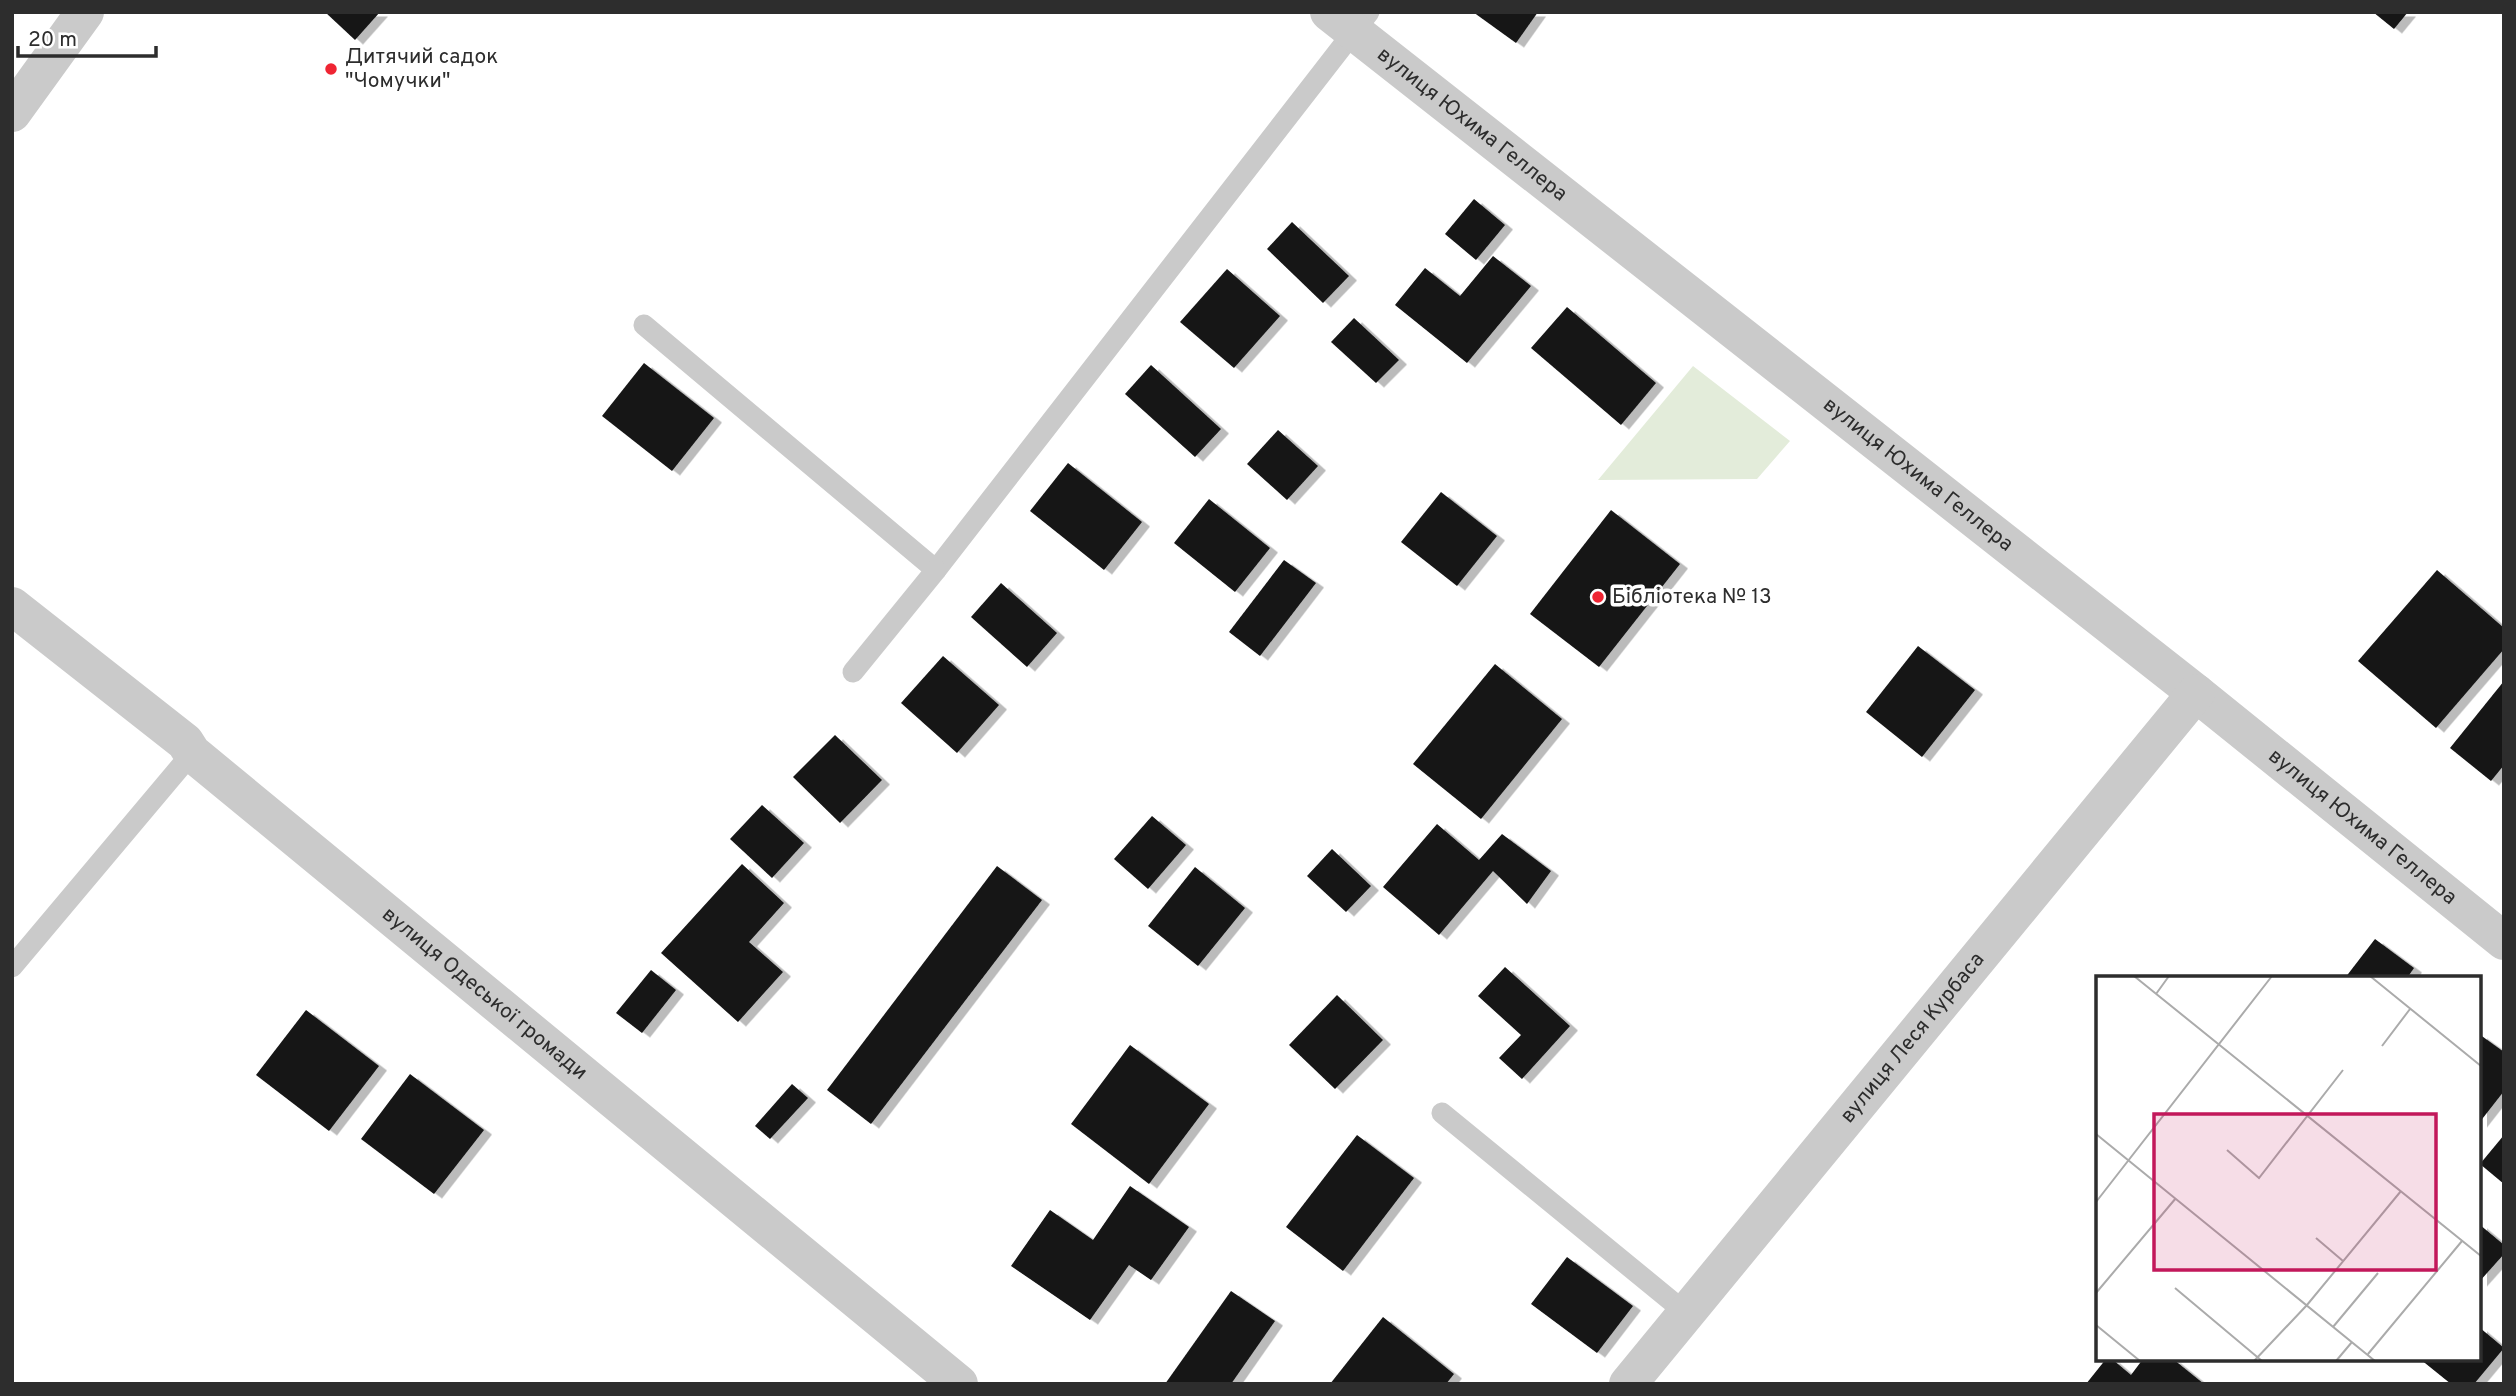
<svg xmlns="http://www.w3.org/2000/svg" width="2516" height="1396" font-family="Overpass,sans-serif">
  <defs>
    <filter id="shadow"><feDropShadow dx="8" dy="4.5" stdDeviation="0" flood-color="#0004"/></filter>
  </defs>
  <rect width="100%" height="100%" fill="#fff"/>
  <!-- green -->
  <path fill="#e3ecda" d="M 1693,366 L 1790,441 L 1757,479 L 1598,480 Z"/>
  <!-- building -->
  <g fill="#141414" filter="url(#shadow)">
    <path d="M 325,12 L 380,12 L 355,40 Z"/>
    <path d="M 1473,12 L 1538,12 L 1516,43 Z"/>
    <path d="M 2373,12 L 2408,12 L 2394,29 Z"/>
    <path d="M 1474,199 L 1505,225 L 1476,260 L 1445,234 Z"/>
    <path d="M 1292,222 L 1349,276 L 1323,303 L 1267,249 Z"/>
    <path d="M 1493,256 L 1531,286 L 1467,363 L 1395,305 L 1425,268 L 1460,296 Z"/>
    <path d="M 1227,269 L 1280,316 L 1234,368 L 1180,322 Z"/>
    <path d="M 1567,307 L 1656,383 L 1621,425 L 1531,348 Z"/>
    <path d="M 1354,318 L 1399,360 L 1376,383 L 1331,342 Z"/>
    <path d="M 644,363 L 714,418 L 672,471 L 602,416 Z"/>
    <path d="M 1151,365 L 1221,429 L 1195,457 L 1125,394 Z"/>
    <path d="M 1278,430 L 1318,466 L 1287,500 L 1247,464 Z"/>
    <path d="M 1068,463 L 1142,522 L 1104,570 L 1030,511 Z"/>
    <path d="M 1441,492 L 1497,536 L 1457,586 L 1401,542 Z"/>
    <path d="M 1209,499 L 1270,548 L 1235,592 L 1174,543 Z"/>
    <path d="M 1611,510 L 1680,564 L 1599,667 L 1530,614 Z"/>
    <path d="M 1284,560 L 1316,583 L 1260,656 L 1229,632 Z"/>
    <path d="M 2437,570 L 2504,628 L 2504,649 L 2436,728 L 2358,661 Z"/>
    <path d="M 1001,583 L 1057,633 L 1027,667 L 971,617 Z"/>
    <path d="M 1918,646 L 1975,690 L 1922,757 L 1866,712 Z"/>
    <path d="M 943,656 L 999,705 L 957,753 L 901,703 Z"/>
    <path d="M 1495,664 L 1562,719 L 1481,819 L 1413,764 Z"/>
    <path d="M 2504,681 L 2504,765 L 2491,781 L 2450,748 Z"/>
    <path d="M 835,735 L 882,780 L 840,823 L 793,777 Z"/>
    <path d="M 762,805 L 804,843 L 772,878 L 730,839 Z"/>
    <path d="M 1152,816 L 1186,845 L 1148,889 L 1114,859 Z"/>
    <path d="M 1437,824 L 1479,860 L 1502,834 L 1551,871 L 1527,904 L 1493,871 L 1439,935 L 1383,887 Z"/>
    <path d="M 1332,849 L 1371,886 L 1346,912 L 1307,876 Z"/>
    <path d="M 742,864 L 784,903 L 749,942 L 783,972 L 738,1022 L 661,953 Z"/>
    <path d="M 997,866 L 1042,900 L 871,1124 L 827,1090 Z"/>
    <path d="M 1195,867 L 1245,908 L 1198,966 L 1148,926 Z"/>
    <path d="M 2375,939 L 2414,968 L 2407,978 L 2345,978 Z"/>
    <path d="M 1505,967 L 1570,1026 L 1522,1079 L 1499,1058 L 1521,1035 L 1478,996 Z"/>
    <path d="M 651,970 L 676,990 L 642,1033 L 616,1013 Z"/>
    <path d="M 1337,995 L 1383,1040 L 1335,1089 L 1289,1045 Z"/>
    <path d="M 306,1010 L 379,1066 L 329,1131 L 256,1075 Z"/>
    <path d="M 2479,1034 L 2504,1052 L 2504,1091 L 2479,1123 Z"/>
    <path d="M 1130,1045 L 1209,1104 L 1149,1184 L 1071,1124 Z"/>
    <path d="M 410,1074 L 484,1130 L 434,1194 L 361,1139 Z"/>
    <path d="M 792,1084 L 808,1098 L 770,1139 L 755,1126 Z"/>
    <path d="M 1357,1135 L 1414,1178 L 1343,1271 L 1286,1227 Z"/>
    <path d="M 2504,1135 L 2504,1184 L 2480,1164 Z"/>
    <path d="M 1130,1186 L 1189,1227 L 1151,1280 L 1129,1265 L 1090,1320 L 1011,1266 L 1050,1210 L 1093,1240 Z"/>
    <path d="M 2479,1224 L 2504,1245 L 2504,1254 L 2479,1282 Z"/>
    <path d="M 1567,1257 L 1633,1306 L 1597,1353 L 1531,1304 Z"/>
    <path d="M 1231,1291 L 1275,1321 L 1231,1384 L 1165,1384 Z"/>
    <path d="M 1383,1317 L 1454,1374 L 1446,1384 L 1330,1384 Z"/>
    <path d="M 2479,1327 L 2504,1348 L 2474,1384 L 2451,1384 L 2420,1359 L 2479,1359 Z"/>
    <path d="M 2106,1359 L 2112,1359 L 2131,1375 L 2143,1359 L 2173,1359 L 2204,1384 L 2086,1384 Z"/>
  </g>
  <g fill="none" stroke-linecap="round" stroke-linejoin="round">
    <!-- service -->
    <g stroke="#cacaca" stroke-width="21">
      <path d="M 644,325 L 936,570 L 1369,12"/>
      <path d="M 853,672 L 936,570"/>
      <path d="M 12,967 L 192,753"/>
      <path d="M 1442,1113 L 1686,1313"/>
    </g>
    <!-- minor -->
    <g stroke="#cacaca" stroke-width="38">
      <path id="s1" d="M 1329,12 L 2196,693 L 2504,941"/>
      <path d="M 12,113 L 85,12"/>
      <path id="s2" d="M 12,606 L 185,742 L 192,753 L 959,1384"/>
      <path id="s3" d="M 1628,1384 L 2196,693"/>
    </g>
  </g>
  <!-- markers -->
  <g fill="#ef2533" stroke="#fff" stroke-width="2.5">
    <circle cx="331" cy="69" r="7"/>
    <circle cx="1598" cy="597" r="7"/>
  </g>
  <g text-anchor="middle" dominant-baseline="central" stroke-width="7" stroke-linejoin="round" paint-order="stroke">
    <!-- poi labels -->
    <g font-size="21" fill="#2d2d2d" stroke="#fff" text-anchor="start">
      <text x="345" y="57">Дитячий садок<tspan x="345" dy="24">"Чомучки"</tspan></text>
      <text x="1612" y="597">Бібліотека № 13</text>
    </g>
    <!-- street labels -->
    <g font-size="21" fill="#2d2d2d" stroke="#fff">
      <text stroke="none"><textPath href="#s1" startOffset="182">вулиця Юхима Геллера</textPath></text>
      <text stroke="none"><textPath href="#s1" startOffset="749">вулиця Юхима Геллера</textPath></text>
      <text stroke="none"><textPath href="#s1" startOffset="1316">вулиця Юхима Геллера</textPath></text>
      <text stroke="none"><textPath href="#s2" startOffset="612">вулиця Одеської громади</textPath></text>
      <text stroke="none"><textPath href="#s3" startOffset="448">вулиця Леся Курбаса</textPath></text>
    </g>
  </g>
  <!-- overview -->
  <g transform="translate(2096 976)">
    <rect width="385" height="385" fill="#fff"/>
    <path fill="none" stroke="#ababab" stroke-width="2" d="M 38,0 L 385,280M 274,0 L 385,90M 60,18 L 73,0M 286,70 L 314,33M 0,158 L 279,385M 131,174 L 163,202 L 247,94M 0,226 L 176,0M 220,262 L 247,285M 79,312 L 166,385M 0,317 L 80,222M 0,349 L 44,385M 237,351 L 282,297M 272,378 L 366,265M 158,385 L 211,329 L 305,215M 240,385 L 256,366"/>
    <path fill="#c2185b" fill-opacity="0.15" stroke="#c2185b" stroke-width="3.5" d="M 58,138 L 340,138 L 340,294 L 58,294 Z"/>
    <rect width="385" height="385" fill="none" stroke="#2d2d2d" stroke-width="3.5"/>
  </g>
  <!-- border -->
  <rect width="2516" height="1396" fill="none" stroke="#2d2d2d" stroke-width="28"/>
  <!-- scale -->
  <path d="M18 46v10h138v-10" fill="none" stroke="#2d2d2d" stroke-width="3.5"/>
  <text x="28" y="46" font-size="21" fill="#2d2d2d" stroke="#ffffff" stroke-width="5" paint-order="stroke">20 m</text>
</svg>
